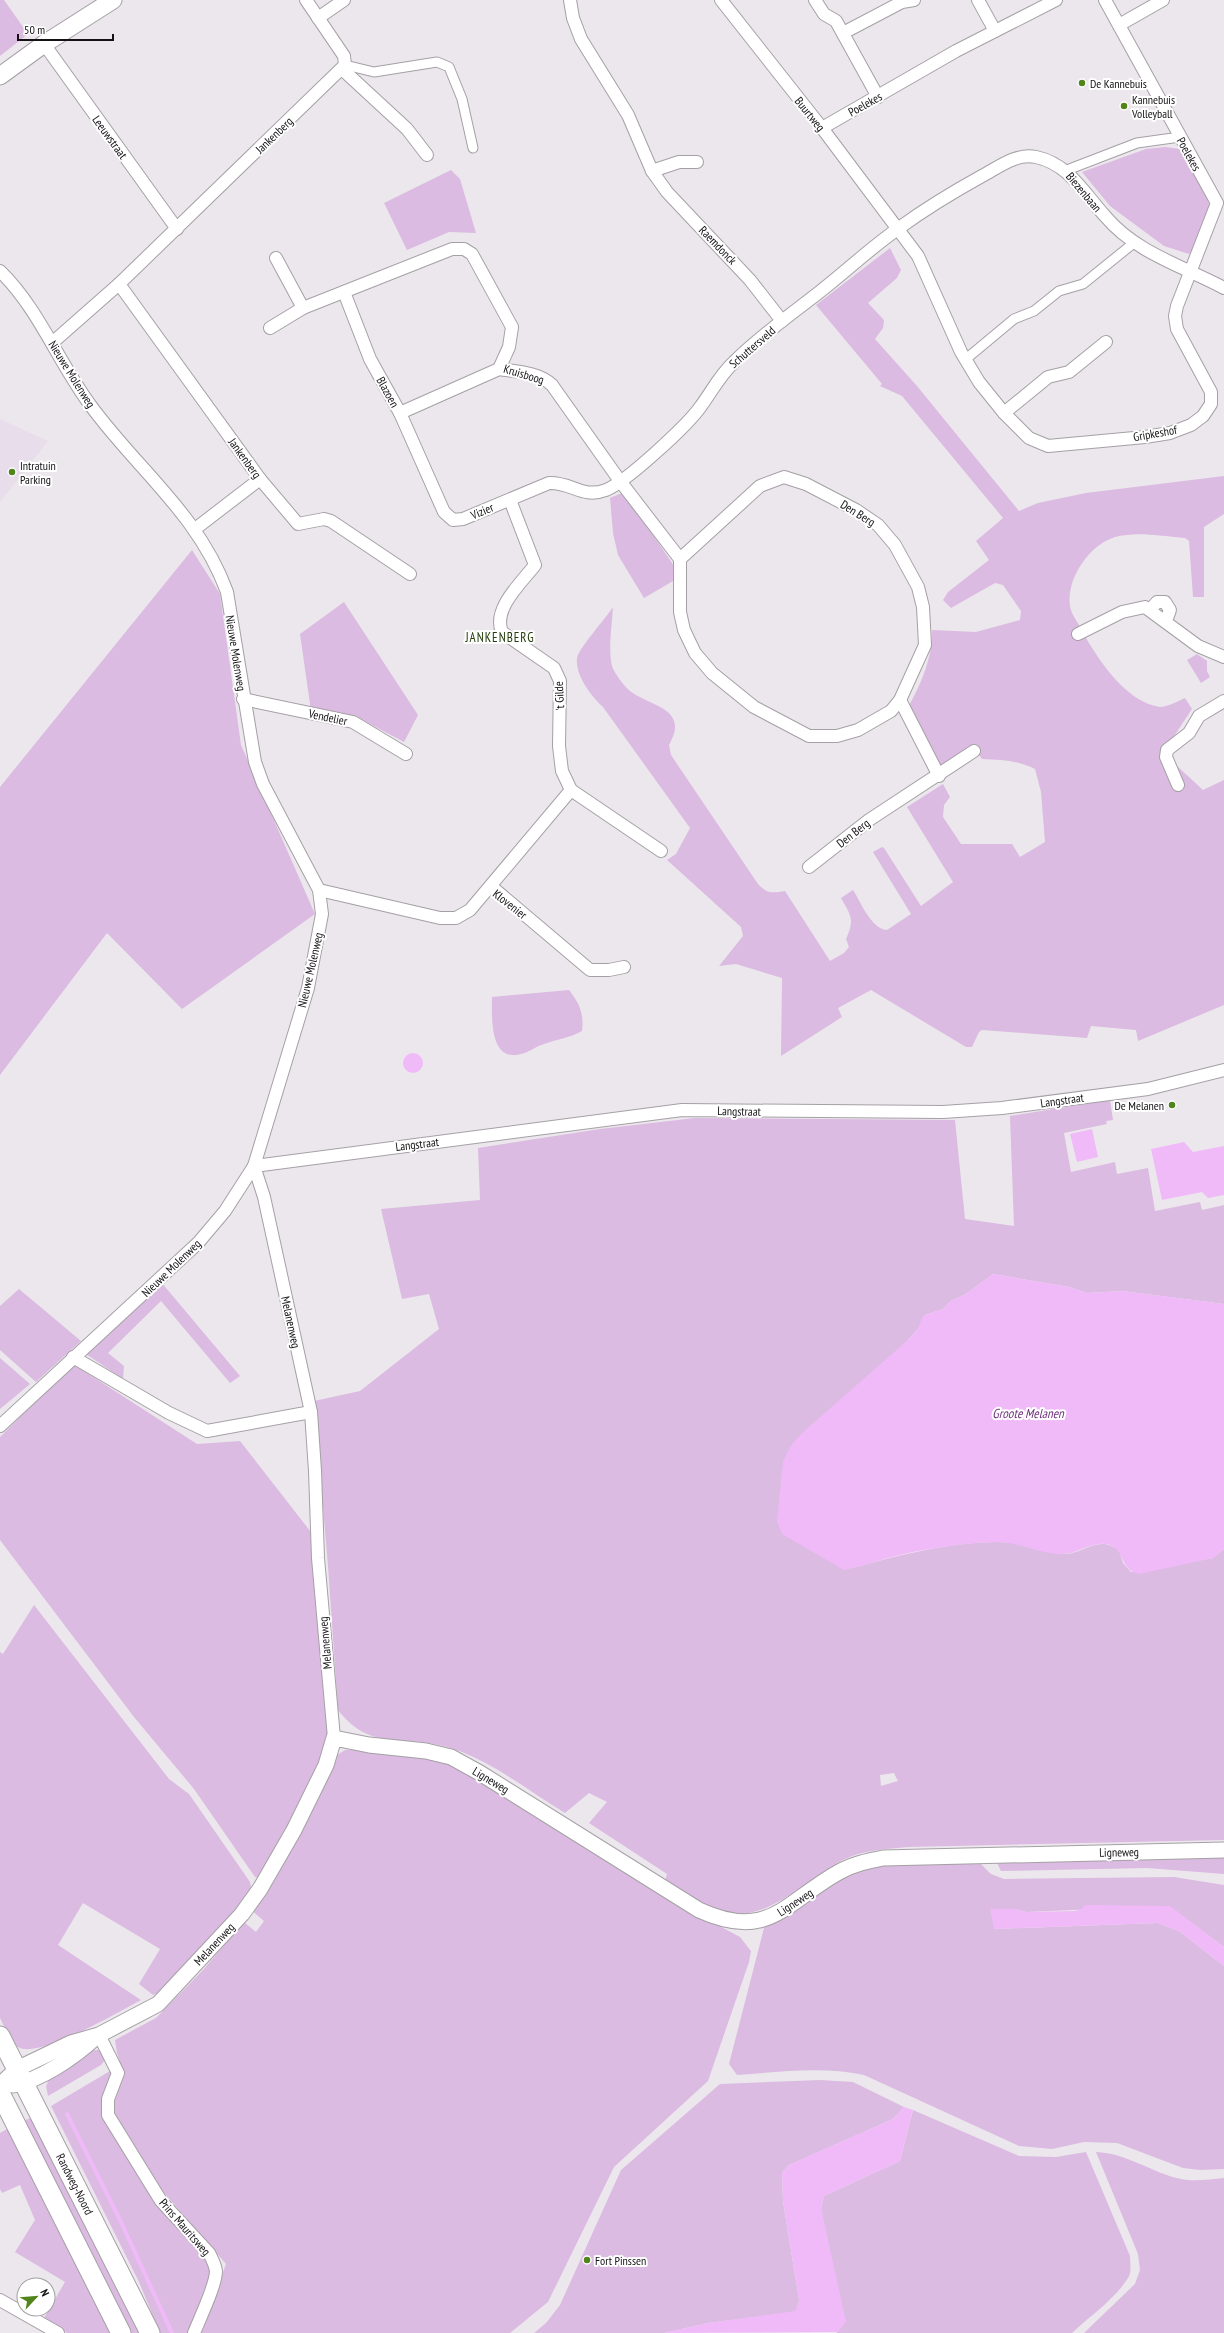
<svg xmlns="http://www.w3.org/2000/svg" width="1224" height="2333" font-family="'PT Sans Narrow',sans-serif">
  <rect width="100%" height="100%" fill="#ece7ed"/>
  <!-- built -->
  <path fill="#e8ddea" d="M 0,419 L 48,441 L 0,502 Z"/>
  <!-- green -->
  <g fill="#dbbbe1" fill-rule="evenodd">
    <path d="M 0,0 L 4,0 L 28,34 L 0,56 Z"/>
    <path d="M 1165,147 L 1181,149 C 1195,173 1220,202 1205,231 C 1201,239 1194,247 1189,254 L 1164,246 L 1110,206 L 1082,172 L 1146,149 Z"/>
    <path d="M 451,170 L 460,179 L 476,233 L 449,232 L 407,250 L 384,203 Z"/>
    <path d="M 890,248 L 901,270 L 897,278 L 868,303 L 884,320 L 883,328 L 875,339 L 917,386 L 1019,511 L 1038,503 L 1086,493 L 1224,476 L 1224,514 L 1204,527 L 1204,597 L 1193,597 L 1189,541 L 1185,538 C 1163,536 1136,531 1115,537 C 1089,545 1066,579 1070,606 C 1071,613 1076,620 1079,625 C 1094,654 1124,702 1160,707 C 1167,707 1178,701 1185,698 L 1192,709 L 1163,753 L 1203,790 L 1224,780 L 1224,1005 L 1138,1041 L 1136,1030 L 1091,1026 L 1087,1038 L 982,1030 L 979,1032 L 972,1047 L 966,1047 L 871,990 L 838,1008 L 842,1017 L 781,1056 L 782,978 L 736,964 L 719,966 L 743,936 L 741,927 L 667,860 L 676,854 L 690,828 L 603,707 C 591,696 575,675 577,658 C 579,648 606,618 613,607 C 612,623 608,651 612,666 C 615,674 623,685 630,691 C 651,707 690,708 669,745 L 671,755 L 758,884 C 767,894 773,893 785,891 L 830,961 L 844,953 L 849,947 L 846,939 C 855,919 851,916 841,898 L 853,890 C 861,902 871,929 887,930 L 911,914 L 873,852 L 882,847 L 884,848 L 921,906 L 953,882 L 907,807 L 943,784 L 950,797 L 944,805 L 943,817 L 961,844 L 1012,844 L 1020,857 L 1045,842 L 1041,792 L 1035,769 C 1018,760 1001,760 982,759 L 974,748 L 944,767 L 939,766 L 905,713 C 919,688 933,659 932,630 L 976,632 L 1020,620 L 1021,611 L 1003,585 L 995,583 L 951,608 L 943,600 L 948,592 L 989,560 L 976,541 L 1003,518 L 902,396 L 880,386 L 882,384 L 816,305 Z"/>
    <path d="M 624,492 L 674,566 L 673,581 L 644,598 L 618,555 L 613,533 L 610,498 Z"/>
    <path d="M 192,550 L 220,594 L 241,745 L 315,914 L 182,1009 L 107,933 L 0,1075 L 0,787 Z"/>
    <path d="M 344,602 L 418,715 L 404,742 L 359,718 L 311,711 L 300,634 Z"/>
    <path d="M 1197,654 L 1207,661 L 1207,671 L 1210,677 L 1201,683 L 1187,660 Z"/>
    <path d="M 569,990 C 580,1004 584,1014 582,1031 C 570,1038 558,1039 544,1044 C 534,1047 528,1054 516,1055 C 489,1058 492,1014 492,997 Z"/>
    <path d="M 1110,1100 L 1113,1120 L 1106,1121 L 1107,1124 L 1064,1133 L 1071,1172 L 1115,1162 L 1117,1174 L 1148,1168 L 1155,1211 L 1200,1202 L 1202,1210 L 1224,1205 L 1224,1304 L 1122,1291 L 1087,1293 L 1069,1287 L 993,1274 L 966,1294 L 951,1301 L 943,1309 L 925,1315 L 918,1329 L 909,1339 L 783,1534 L 853,1568 C 900,1555 964,1538 1014,1543 C 1030,1545 1046,1553 1062,1554 C 1084,1555 1096,1534 1119,1550 L 1123,1563 L 1131,1572 L 1213,1558 L 1224,1549 L 1224,1840 L 908,1847 C 887,1849 862,1850 843,1860 C 803,1881 771,1921 721,1914 C 708,1911 678,1892 664,1885 L 667,1874 L 589,1823 L 607,1802 L 589,1793 L 565,1813 C 523,1788 483,1753 434,1744 C 392,1736 368,1748 338,1710 L 328,1566 L 314,1401 L 360,1391 L 439,1329 L 429,1294 L 402,1299 L 381,1209 L 480,1200 L 478,1148 L 600,1129 L 695,1118 L 955,1120 L 965,1219 L 1014,1226 L 1010,1116 ZM 894,1773 L 898,1781 L 881,1786 L 880,1775 Z"/>
    <path d="M 161,1282 L 240,1376 L 230,1383 L 161,1301 L 108,1353 L 124,1366 L 123,1379 L 86,1354 Z"/>
    <path d="M 19,1289 L 81,1341 L 36,1382 L 0,1350 L 0,1306 Z"/>
    <path d="M 0,1358 L 30,1384 L 0,1409 Z"/>
    <path d="M 73,1364 L 197,1444 L 240,1441 L 314,1536 L 327,1726 L 328,1746 L 291,1827 L 261,1878 L 255,1877 L 194,1789 L 134,1717 L 0,1540 L 0,1437 Z"/>
    <path d="M 34,1605 L 169,1779 L 189,1794 L 250,1882 L 252,1891 L 233,1915 L 162,1991 L 153,1995 L 139,1984 L 160,1949 L 83,1903 L 58,1945 L 141,2000 C 120,2011 38,2060 18,2047 C 9,2041 5,2027 0,2018 L 0,1652 L 3,1654 Z"/>
    <path d="M 345,1750 C 378,1749 436,1758 467,1770 L 697,1914 L 740,1937 L 751,1951 L 749,1962 L 708,2081 L 614,2167 L 548,2302 L 510,2333 L 201,2333 L 226,2264 L 153,2180 L 115,2121 L 112,2107 L 124,2075 L 117,2053 L 115,2040 L 156,2018 L 203,1970 L 244,1922 L 256,1932 L 264,1921 L 251,1910 L 326,1776 L 337,1758 L 337,1755 Z"/>
    <path d="M 1224,1855 L 1224,1874 L 1147,1868 L 1001,1871 L 996,1861 Z"/>
    <path d="M 887,1862 L 980,1863 L 991,1874 L 1004,1879 L 1174,1877 L 1224,1885 L 1224,1947 L 1169,1906 L 1026,1912 L 1015,1909 L 994,1929 L 1158,1923 L 1179,1931 L 1224,1966 L 1224,2169 L 1200,2170 L 1183,2168 L 1117,2143 L 1084,2142 L 1052,2149 L 1019,2146 L 864,2075 C 822,2066 780,2072 737,2075 L 729,2064 L 765,1924 L 848,1873 Z"/>
    <path d="M 93,2050 L 99,2050 L 104,2054 L 105,2060 L 101,2065 L 48,2096 L 46,2086 L 51,2076 Z"/>
    <path d="M 110,2071 L 112,2074 L 104,2100 L 156,2203 L 206,2256 L 210,2269 L 209,2277 L 189,2333 L 160,2333 L 139,2282 L 51,2106 Z"/>
    <path d="M 820,2080 L 853,2082 L 904,2107 L 893,2119 L 789,2165 L 782,2173 L 783,2201 L 799,2300 L 796,2312 L 708,2323 L 664,2333 L 534,2333 L 546,2323 L 560,2305 L 621,2170 L 720,2084 Z"/>
    <path d="M 913,2110 L 1019,2156 L 1056,2157 L 1086,2152 L 1130,2256 C 1130,2263 1132,2272 1128,2278 C 1115,2299 1090,2316 1072,2333 L 837,2333 L 821,2208 L 824,2196 L 900,2161 Z"/>
    <path d="M 33,2117 L 142,2333 L 129,2333 L 23,2121 Z"/>
    <path d="M 9,2128 L 113,2333 L 67,2333 L 44,2318 L 65,2282 L 15,2252 L 35,2220 L 20,2185 L 2,2193 L 0,2189 L 0,2133 Z"/>
    <path d="M 1096,2152 C 1127,2153 1152,2173 1181,2179 C 1195,2182 1210,2179 1224,2178 L 1224,2333 L 1084,2333 L 1135,2284 L 1140,2270 L 1138,2254 Z"/>
  </g>
  <!-- water -->
  <g fill="#f0baf9">
    <circle cx="413" cy="1063" r="10"/>
    <path d="M 1092,1129 L 1098,1157 L 1077,1162 L 1070,1134 Z"/>
    <path d="M 1184,1142 L 1193,1152 L 1224,1146 L 1224,1195 L 1208,1198 L 1202,1192 L 1162,1200 L 1151,1149 Z"/>
    <path d="M 993,1274 L 1069,1287 L 1087,1293 L 1122,1291 L 1224,1304 L 1224,1549 L 1213,1558 L 1139,1574 C 1118,1569 1126,1547 1106,1544 C 1090,1542 1078,1554 1062,1554 C 1040,1554 1019,1542 996,1542 C 961,1543 922,1549 888,1558 C 873,1562 859,1567 844,1570 L 782,1534 L 777,1521 L 783,1462 L 790,1447 L 801,1434 L 909,1339 L 918,1329 L 922,1318 L 925,1315 L 943,1309 L 951,1301 L 966,1294 Z"/>
    <path d="M 1085,1905 L 1170,1906 L 1224,1947 L 1224,1966 L 1179,1931 L 1158,1923 L 994,1929 L 990,1909 L 1015,1909 L 1026,1912 L 1075,1911 L 1082,1909 Z"/>
    <path d="M 904,2107 L 913,2110 L 900,2161 L 824,2196 L 821,2208 L 846,2322 L 838,2332 L 664,2333 L 708,2323 L 796,2311 L 799,2300 L 783,2201 L 782,2173 L 789,2165 L 893,2119 Z"/>
  </g>
  <g fill="none" stroke-linecap="round" stroke-linejoin="round">
    <!-- stream -->
    <path stroke="#f0baf9" stroke-width="4" d="M 67,2114 L 120,2220 L 172,2333"/>
    <defs>
      <g id="pedestrian">
        <path d="M 345,65 L 374,72 L 437,62 L 449,67 L 462,99 L 473,148"/>
        <path d="M 1067,170 L 1137,143 L 1180,137"/>
        <path d="M 966,359 L 1014,319 L 1034,311 L 1059,291 L 1083,284 L 1135,242"/>
      </g>
      <g id="minor">
        <path d="M 570,0 L 573,18 L 581,39 L 628,115 L 652,171 L 667,192 L 750,280 L 782,321"/>
        <path d="M 721,0 L 822,128 L 918,256 L 961,352 L 979,382 L 1004,413 L 1029,438 L 1048,446 L 1145,437 L 1170,433 L 1191,425 L 1203,416 L 1211,404 L 1211,392 L 1177,329 L 1175,316 L 1177,306 L 1217,203 L 1105,0"/>
        <path d="M 815,0 L 824,14 L 836,21 L 878,97"/>
        <path d="M 978,0 L 995,31"/>
        <path d="M 318,18 L 344,0"/>
        <path d="M 1119,25 L 1163,0"/>
        <path d="M 843,33 L 902,2 L 914,0"/>
        <path d="M 44,44 L 177,229"/>
        <path d="M 342,69 L 407,129 L 427,155"/>
        <path d="M 822,128 L 956,51 L 1056,0"/>
        <path d="M 652,171 L 679,162 L 697,162"/>
        <path d="M 276,258 L 303,308"/>
        <path d="M 0,271 C 39,309 58,362 91,406 C 138,470 199,515 227,592 L 255,762 L 263,784 L 319,890 L 322,914 L 308,988 L 254,1166 L 225,1211 L 198,1243 L 0,1426"/>
        <path d="M 119,284 L 260,479 L 298,524 L 324,519 L 331,521 L 410,574"/>
        <path d="M 344,292 L 370,359 L 400,413 L 499,369"/>
        <path d="M 270,328 L 303,308 L 452,249 L 464,249 L 472,254 L 512,327 L 509,347 L 499,369 C 517,372 538,372 552,385 L 620,481 L 680,559 L 680,612 L 684,630 L 695,653 L 712,673 L 754,707 L 809,736 L 837,736 L 858,730 L 891,711 L 900,700 L 925,645 L 923,607 L 918,587 L 895,545 L 878,525 L 856,510 L 806,484 L 784,477 L 760,486 L 680,559"/>
        <path d="M 52,343 L 119,284 L 345,65 L 344,56 L 306,0"/>
        <path d="M 400,413 L 444,512 L 453,520 L 463,519 L 549,483 C 572,482 582,499 606,490 C 626,482 688,425 701,406 C 712,391 720,375 734,362 C 758,338 786,318 813,297 C 842,275 869,249 899,228 C 925,209 953,192 982,176 C 999,167 1016,153 1036,157 C 1069,164 1084,193 1105,216 C 1136,253 1183,266 1224,288"/>
        <path d="M 1004,413 L 1048,377 L 1069,372 L 1106,342"/>
        <path d="M 510,500 L 535,565 C 522,582 492,609 502,632 L 554,668 L 560,681 L 559,746 L 562,771 L 571,790"/>
        <path d="M 195,529 L 260,479"/>
        <path d="M 1150,610 L 1157,602 L 1165,602 L 1170,610 L 1166,621"/>
        <path d="M 1078,634 L 1122,612 L 1145,607 L 1198,646 L 1224,657"/>
        <path d="M 243,699 L 353,722 L 406,754"/>
        <path d="M 900,700 L 939,776"/>
        <path d="M 1178,785 L 1166,757 L 1167,750 L 1189,733 L 1199,716 L 1224,701"/>
        <path d="M 809,867 L 869,820 L 974,751"/>
        <path d="M 492,887 L 590,970 L 609,970 L 624,967"/>
        <path d="M 319,890 L 440,918 L 456,918 L 470,910 L 571,790 L 661,851"/>
        <path d="M 254,1166 L 682,1110 L 943,1112 L 1002,1108 L 1148,1089 L 1224,1070"/>
        <path d="M 254,1166 L 264,1197 L 311,1412 L 315,1471 L 318,1558 L 334,1738"/>
        <path d="M 73,1357 L 169,1413 L 207,1431 L 311,1412"/>
        <path d="M 99,2035 L 118,2073 L 108,2099 L 108,2115 L 161,2201 L 209,2253 C 212,2259 215,2264 216,2271 C 216,2285 200,2318 194,2333"/>
        <path d="M 0,2300 L 58,2333"/>
      </g>
      <g id="tertiary">
        <path d="M 0,2085 L 17,2069 L 71,2043 L 99,2035 L 158,2004 L 242,1914 L 260,1889 L 294,1830 L 326,1765 L 334,1738 L 369,1745 L 426,1751 L 451,1757 L 480,1773 L 699,1910 C 769,1942 785,1902 839,1872 C 853,1864 868,1861 883,1858 L 1224,1850"/>
        <path d="M 13,2085 C 41,2080 74,2057 95,2038"/>
      </g>
      <path id="secondary" d="M 0,76 L 44,44 L 113,0"/>
      <g id="primary">
        <path d="M 0,2036 L 150,2333"/>
        <path d="M 0,2093 L 121,2333"/>
      </g>
    </defs>
    <!-- pedestrian casing -->
    <use href="#pedestrian" stroke="#a5a0a5" stroke-width="11"/>
    <!-- minor casing -->
    <use href="#minor" stroke="#a5a0a5" stroke-width="14"/>
    <!-- tertiary casing -->
    <use href="#tertiary" stroke="#a5a0a5" stroke-width="17"/>
    <!-- secondary casing -->
    <use href="#secondary" stroke="#a5a0a5" stroke-width="19"/>
    <!-- primary casing -->
    <use href="#primary" stroke="#a5a0a5" stroke-width="21"/>
    <!-- pedestrian -->
    <use href="#pedestrian" stroke="#fff" stroke-width="9"/>
    <!-- minor -->
    <use href="#minor" stroke="#fff" stroke-width="12"/>
    <!-- tertiary -->
    <use href="#tertiary" stroke="#fff" stroke-width="15"/>
    <!-- secondary -->
    <use href="#secondary" stroke="#fff" stroke-width="17"/>
    <!-- primary -->
    <use href="#primary" stroke="#fff" stroke-width="19"/>
  </g>
  <!-- markers -->
  <g fill="#51851c" stroke="#fff" stroke-width="1.5">
    <circle cx="1082" cy="83" r="4"/>
    <circle cx="1124" cy="106" r="4"/>
    <circle cx="12" cy="472" r="4"/>
    <circle cx="1172" cy="1105" r="4"/>
    <circle cx="587" cy="2260" r="4"/>
  </g>
  <g text-anchor="middle" dominant-baseline="central" stroke-width="4" stroke-linejoin="round" paint-order="stroke">
    <!-- poi labels -->
    <g font-size="12" fill="#131114" stroke="#fff" text-anchor="start">
      <text x="1090" y="83">De Kannebuis</text>
      <text x="1132" y="99">Kannebuis<tspan x="1132" dy="14">Volleyball</tspan></text>
      <text x="20" y="465">Intratuin<tspan x="20" dy="14">Parking</tspan></text>
      <text x="1164" y="1105" text-anchor="end">De Melanen</text>
      <text x="595" y="2260">Fort Pinssen</text>
    </g>
    <!-- street labels -->
    <g font-size="12" fill="#131114" stroke="#fff">
      <text transform="translate(865 104) rotate(-29)">Poelekes</text>
      <text transform="translate(810 114) rotate(51)">Buurtweg</text>
      <text transform="translate(274 135) rotate(-44)">Jankenberg</text>
      <text transform="translate(110 137) rotate(54)">Leeuwstraat</text>
      <text transform="translate(1189 154) rotate(61)">Poelekes</text>
      <text transform="translate(1084 192) rotate(50)">Biezenbaan</text>
      <text transform="translate(718 245) rotate(46)">Raemdonck</text>
      <text transform="translate(752 347) rotate(-41)">Schuttersveld</text>
      <text transform="translate(72 374) rotate(58)">Nieuwe Molenweg</text>
      <text transform="translate(524 374) rotate(17)">Kruisboog</text>
      <text transform="translate(388 392) rotate(61)">Blazoen</text>
      <text transform="translate(1155 433) rotate(-10)">Gripkeshof</text>
      <text transform="translate(245 458) rotate(54)">Jankenberg</text>
      <text transform="translate(482 511) rotate(-23)">Vizier</text>
      <text transform="translate(858 513) rotate(32)">Den Berg</text>
      <text transform="translate(236 653) rotate(81)">Nieuwe Molenweg</text>
      <text transform="translate(559 696) rotate(-93)">'t Gilde</text>
      <text transform="translate(328 717) rotate(12)">Vendelier</text>
      <text transform="translate(853 833) rotate(-38)">Den Berg</text>
      <text transform="translate(510 904) rotate(38)">Klovenier</text>
      <text transform="translate(310 970) rotate(-77)">Nieuwe Molenweg</text>
      <text transform="translate(1062 1100) rotate(-8)">Langstraat</text>
      <text transform="translate(739 1111) rotate(1)">Langstraat</text>
      <text transform="translate(417 1144) rotate(-7)">Langstraat</text>
      <text transform="translate(171 1268) rotate(-44)">Nieuwe Molenweg</text>
      <text transform="translate(291 1322) rotate(78)">Melanenweg</text>
      <text transform="translate(325 1643) rotate(-95)">Melanenweg</text>
      <text transform="translate(491 1780) rotate(31)">Ligneweg</text>
      <text transform="translate(1119 1852) rotate(-1)">Ligneweg</text>
      <text transform="translate(795 1902) rotate(-33)">Ligneweg</text>
      <text transform="translate(214 1944) rotate(-47)">Melanenweg</text>
      <text transform="translate(75 2184) rotate(63)">Randweg-Noord</text>
      <text transform="translate(185 2227) rotate(49)">Prins Mauritsweg</text>
    </g>
    <!-- neighbourhood labels -->
    <g font-size="13" letter-spacing="1" fill="#243d0c" stroke="#fff">
      <text x="500" y="637">JANKENBERG</text>
    </g>
    <!-- water labels -->
    <g font-size="13" font-style="italic" fill="#71337c" stroke="#fff">
      <text x="1028" y="1413">Groote Melanen</text>
    </g>
  </g>
  <!-- north arrow -->
  <g transform="translate(36 2297) rotate(64)"><circle r="19" fill="#ffffff" stroke="#a1a0a1"/>
  <path d="M0-3L7 15L0 10L-7 15Z" fill="#51851c"/>
  <text y="-6" font-size="11" font-weight="bold" text-anchor="middle" fill="#131114">N</text>
  </g>
  <!-- scale -->
  <path d="M18 34v6h95v-6" fill="none" stroke="#131114" stroke-width="2"/>
  <text x="24" y="34" font-size="12" fill="#131114" stroke="#ffffff" stroke-width="3" paint-order="stroke">50 m</text>
</svg>
